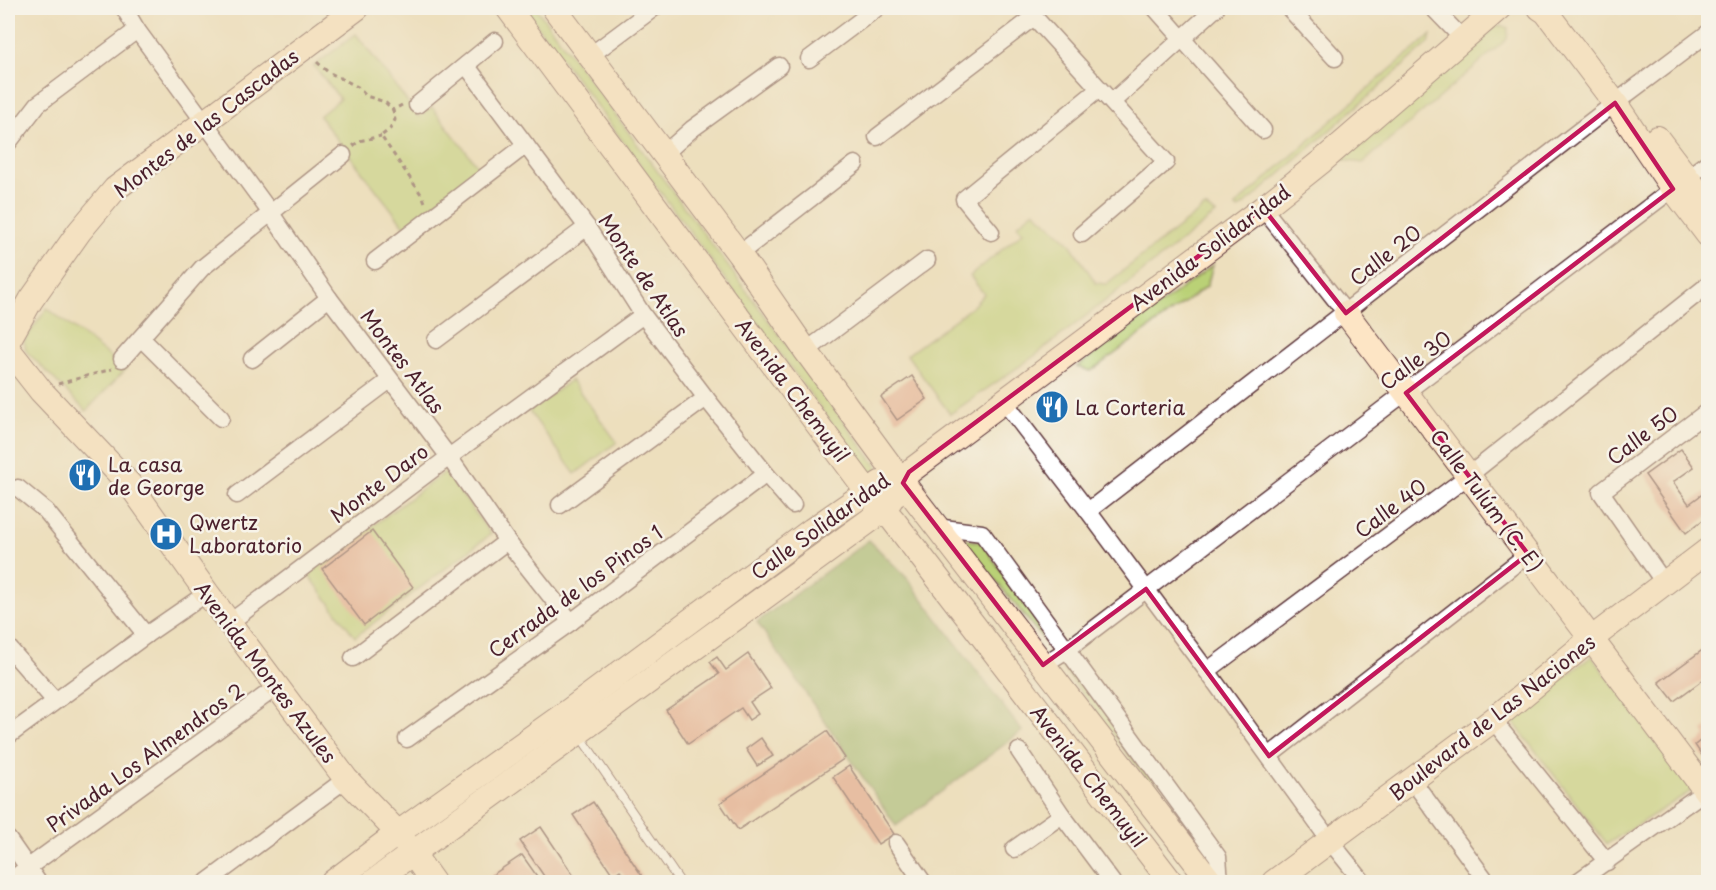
<svg xmlns="http://www.w3.org/2000/svg" width="1716" height="890" font-family="'Playpen Sans',sans-serif">
  <rect width="100%" height="100%" fill="#f7f3e8"/>
  <filter id="ink" filterUnits="userSpaceOnUse"><feTurbulence type="fractalNoise" baseFrequency=".0167" numOctaves="2"/><feDisplacementMap in="SourceGraphic" scale="12" xChannelSelector="R" yChannelSelector="G"/><feConvolveMatrix kernelMatrix="1 2 1 2 8 2 1 2 1" color-interpolation-filters="sRGB"/></filter>
  <filter id="wash" filterUnits="userSpaceOnUse"><feTurbulence type="fractalNoise" baseFrequency=".008" numOctaves="4" result="noise"/><feDisplacementMap in="SourceGraphic" scale="24" xChannelSelector="R" yChannelSelector="G"/><feGaussianBlur stdDeviation="1.35" result="paint"/><feColorMatrix in="noise" values="0 0 0 0 0 0 0 0 0 0 0 0 0 0 0 0 0 1.4 0 .05"/><feComposite in="paint" operator="in"/></filter>
  <g filter="url(#wash)">
    <rect width="100%" height="100%" fill="#eddfbd"/>
    <!-- green -->
    <g fill="#bad176" stroke="#827850" stroke-width="1.5">
      <path d="M 524,8 L 536,8 L 879,469 L 870,475 Z"/>
      <path d="M 1496,26 L 1503,26 L 1508,28 L 1507,39 L 1363,163 L 1340,160 Z"/>
      <path d="M 356,34 L 419,117 L 432,107 L 480,169 L 405,227 L 319,116 L 340,99 L 314,66 Z"/>
      <path d="M 1431,35 L 1429,43 L 1253,198 L 1238,209 L 1235,206 L 1373,84 Z"/>
      <path d="M 1205,207 L 1216,214 L 1036,355 L 950,414 L 907,355 L 973,306 L 984,294 L 970,276 L 1023,232 L 1017,225 L 1034,211 L 1069,242 L 1096,283 L 1106,284 Z"/>
      <path d="M 1213,265 L 1207,286 L 1091,371 L 1077,367 Z"/>
      <path d="M 47,308 L 126,369 L 86,411 L 26,351 L 24,341 Z"/>
      <path d="M 571,380 L 617,442 L 575,474 L 529,411 Z"/>
      <path d="M 445,472 L 491,534 L 355,637 L 308,574 Z"/>
      <path d="M 962,539 L 981,542 L 1054,645 L 1048,645 Z"/>
      <path d="M 1592,656 L 1693,790 L 1607,844 L 1511,719 Z"/>
      <path d="M 1068,661 L 1214,863 L 1213,867 L 1061,666 Z"/>
    </g>
    <!-- forest -->
    <path fill="#93b367" stroke="#6e6949" stroke-width="1.5" d="M 869,540 L 907,578 L 1022,731 L 896,826 L 757,622 Z"/>
    <g id="blocks">
      <!-- building -->
      <g fill="#e19881">
        <path d="M 912,376 L 927,399 L 897,420 L 881,397 Z"/>
        <path d="M 1681,449 L 1694,467 L 1673,482 L 1689,504 L 1708,490 L 1708,516 L 1686,533 L 1645,475 Z"/>
        <path d="M 372,531 L 413,587 L 364,625 L 322,569 Z"/>
        <path d="M 1708,646 L 1708,676 L 1674,701 L 1659,682 Z"/>
        <path d="M 748,654 L 771,688 L 750,702 L 758,714 L 749,720 L 741,708 L 688,744 L 666,710 L 719,674 L 710,662 L 717,657 L 726,670 Z"/>
        <path d="M 1708,727 L 1708,753 L 1703,757 L 1695,745 L 1706,736 L 1703,731 Z"/>
        <path d="M 827,731 L 845,758 L 738,830 L 720,803 Z"/>
        <path d="M 761,738 L 773,756 L 757,766 L 746,749 Z"/>
        <path d="M 849,766 L 894,834 L 878,844 L 833,777 Z"/>
        <path d="M 593,802 L 642,876 L 633,882 L 628,882 L 620,870 L 613,875 L 573,815 Z"/>
        <path d="M 541,827 L 578,882 L 548,882 L 520,841 Z"/>
        <path d="M 522,855 L 541,882 L 482,882 Z"/>
      </g>
    </g>
  </g>
  <g filter="url(#ink)">
    <use href="#blocks" fill-opacity="0" stroke="#623c41" stroke-width="1.5"/>
    <g fill="none" stroke-linecap="round" stroke-linejoin="round">
      <defs>
        <path id="lane" d="M 578,733 L 680,882"/>
        <g id="street">
          <path d="M 124,8 L 137,30 L 270,212 L 329,298 L 449,457 L 507,541 L 571,622"/>
          <path d="M 1026,8 L 1166,162 L 1082,234"/>
          <path d="M 1155,8 L 1263,130"/>
          <path d="M 1289,8 L 1335,58"/>
          <path d="M 1433,8 L 1462,38"/>
          <path d="M 591,55 L 654,8"/>
          <path d="M 809,59 L 877,8"/>
          <path d="M 466,65 L 587,227 L 643,315 L 706,398 L 766,474 L 793,505"/>
          <path d="M 1112,102 L 1216,8"/>
          <path d="M 417,105 L 495,41"/>
          <path d="M 877,137 L 1034,17"/>
          <path d="M 8,143 L 38,104 L 137,30"/>
          <path d="M 664,154 L 692,129 L 779,66"/>
          <path d="M 1263,208 L 1346,313"/>
          <path d="M 991,232 L 964,199 L 1099,89"/>
          <path d="M 739,254 L 855,164"/>
          <path d="M 375,261 L 526,145"/>
          <path d="M 141,338 L 221,418"/>
          <path d="M 436,340 L 587,227"/>
          <path d="M 806,351 L 927,260"/>
          <path d="M 122,359 L 202,268 L 343,155"/>
          <path d="M 252,359 L 329,298"/>
          <path d="M 1003,400 L 1088,511 L 1207,671 L 1330,841 L 1363,882"/>
          <path d="M 18,488 L 46,511 L 146,635"/>
          <path d="M 237,495 L 390,380"/>
          <path d="M 560,505 L 706,398"/>
          <path d="M 1088,511 L 1615,103 L 1708,33"/>
          <path d="M 936,527 L 982,533 L 1218,857 L 1220,882"/>
          <path d="M 1665,584 L 1601,492 L 1708,411"/>
          <path d="M 229,623 L 449,457 L 643,315"/>
          <path d="M 8,647 L 55,701"/>
          <path d="M 353,658 L 507,541"/>
          <path d="M 1043,665 L 1068,649 L 1708,162"/>
          <path d="M 1207,671 L 1468,476 L 1708,285"/>
          <path d="M 1493,720 L 1607,862"/>
          <path d="M 8,736 L 146,635 L 207,593"/>
          <path d="M 407,739 L 571,622 L 766,474"/>
          <path d="M 1019,751 L 1062,815 L 1112,882"/>
          <path d="M 1269,756 L 1528,554"/>
          <path d="M 1412,780 L 1487,882"/>
          <path d="M 8,839 L 38,882"/>
          <path d="M 896,843 L 923,882"/>
          <path d="M 1014,849 L 1062,815"/>
          <path d="M 8,882 L 278,686"/>
          <path d="M 207,882 L 346,779"/>
          <path d="M 1577,882 L 1708,789"/>
        </g>
        <g id="secondary">
          <path d="M 508,8 L 868,492 L 893,520 L 1171,882"/>
          <path d="M 554,8 L 739,254 L 806,351 L 903,483 L 1211,882"/>
          <path d="M 1540,8 L 1546,12 L 1615,103 L 1673,189 L 1708,235"/>
          <path d="M 1657,138 L 1708,205"/>
          <path d="M 1346,313 L 1708,794"/>
          <path d="M 8,341 L 31,300 L 79,232 L 115,189 L 357,8"/>
          <path d="M 8,349 L 41,391 L 131,486 L 207,593 L 346,779 L 398,833 L 433,882"/>
          <path d="M 333,882 L 398,833 L 570,710 L 812,530 L 880,483"/>
          <path d="M 373,882 L 884,510 L 909,472 L 1263,208 L 1322,161 L 1499,8"/>
          <path d="M 1274,882 L 1493,720 L 1591,639 L 1708,550"/>
        </g>
      </defs>
      <!-- lane casing -->
      <use href="#lane" stroke="#623c41" stroke-width="10"/>
      <!-- street casing -->
      <use href="#street" stroke="#623c41" stroke-width="19"/>
      <!-- secondary casing -->
      <use href="#secondary" stroke="#623c41" stroke-width="26"/>
      <!-- path -->
      <g stroke="#623c41" stroke-width="3" stroke-dasharray="4.5 4.5" stroke-linecap="butt">
        <path d="M 317,62 L 328,72 L 358,87 L 366,96 L 385,102 L 393,110"/>
        <path d="M 402,105 L 393,110 L 395,120 L 390,129 L 381,136 L 423,197 L 426,205"/>
        <path d="M 353,146 L 359,141 L 381,136"/>
        <path d="M 58,384 L 112,369"/>
      </g>
      <!-- lane -->
      <use href="#lane" stroke="#fff" stroke-width="8"/>
      <!-- street -->
      <use href="#street" stroke="#fff" stroke-width="16"/>
      <!-- secondary -->
      <use href="#secondary" stroke="#fde5c5" stroke-width="24"/>
    </g>
  </g>
  <!-- marked area -->
  <path d="M0 0H1716V890H0ZM 1615,103 L 1673,189 L 1406,393 L 1528,554 L 1269,756 L 1146,589 L 1043,665 L 903,483 L 909,472 L 1263,208 L 1346,313 Z" fill="#eddfbd" fill-opacity=".55" fill-rule="evenodd"/>
  <path fill="none" stroke="#c2185b" stroke-width="4.5" stroke-linejoin="round" d="M 1615,103 L 1673,189 L 1406,393 L 1528,554 L 1269,756 L 1146,589 L 1043,665 L 903,483 L 909,472 L 1263,208 L 1346,313 Z"/>
  <!-- icons -->
  <defs>
    <symbol id="restaurant-disc" viewBox="-11 -11 22 22"><circle r="9.5" fill="#1f6fb2" stroke="#f7f3e8"/><path d="M-5-6h1v4h1v-4h1v4h1v-4h1v5L-1.5 .5V6h-2V.5L-5-1ZM5-6V6H3V1.5H1.5Q1.5-4 5-6Z" fill="#fff"/></symbol>
    <symbol id="hospital-disc" viewBox="-11 -11 22 22"><circle r="9.5" fill="#1f6fb2" stroke="#f7f3e8"/><path d="M-5-5h3v3.5h4V-5h3V5h-3V1.5h-4V5h-3Z" fill="#fff"/></symbol>
  </defs>
  <g fill-rule="evenodd">
    <use href="#restaurant-disc" x="1033" y="388" width="38" height="38"/>
    <use href="#restaurant-disc" x="66" y="456" width="38" height="38"/>
    <use href="#hospital-disc" x="147" y="515" width="38" height="38"/>
  </g>
  <g text-anchor="middle" dominant-baseline="central" stroke-width="5" stroke-linejoin="round" paint-order="stroke">
    <!-- street labels -->
    <g font-size="20" fill="#4a1f2b" stroke="#f7f3e8">
      <text transform="translate(206 123) rotate(-38)">Montes de las Cascadas</text>
      <text transform="translate(1210 247) rotate(-37)">Avenida Solidaridad</text>
      <text transform="translate(1385 255) rotate(-38)">Calle 20</text>
      <text transform="translate(644 275) rotate(56)">Monte de Atlas</text>
      <text transform="translate(1415 360) rotate(-37)">Calle 30</text>
      <text transform="translate(403 361) rotate(53)">Montes Atlas</text>
      <text transform="translate(793 390) rotate(53)">Avenida Chemuyil</text>
      <text transform="translate(1642 435) rotate(-37)">Calle 50</text>
      <text transform="translate(379 483) rotate(-37)">Monte Daro</text>
      <text transform="translate(1487 500) rotate(53)">Calle Tulúm (C. E)</text>
      <text transform="translate(1390 508) rotate(-37)">Calle 40</text>
      <text transform="translate(820 526) rotate(-36)">Calle Solidaridad</text>
      <text transform="translate(575 591) rotate(-36)">Cerrada de los Pinos 1</text>
      <text transform="translate(266 672) rotate(53)">Avenida Montes Azules</text>
      <text transform="translate(1492 717) rotate(-38)">Boulevard de Las Naciones</text>
      <text transform="translate(145 757) rotate(-36)">Privada Los Almendros 2</text>
      <text transform="translate(1089 776) rotate(52)">Avenida Chemuyil</text>
    </g>
    <!-- poi labels -->
    <g font-size="20" fill="#4a1f2b" stroke="#f7f3e8" text-anchor="start">
      <text x="1075" y="407">La Corteria</text>
      <text x="108" y="464">La casa<tspan x="108" dy="23">de George</tspan></text>
      <text x="189" y="522">Qwertz<tspan x="189" dy="23">Laboratorio</tspan></text>
    </g>
  </g>
  <!-- margin -->
  <rect width="1716" height="890" fill="none" stroke="#f7f3e8" stroke-width="30"/>
</svg>
